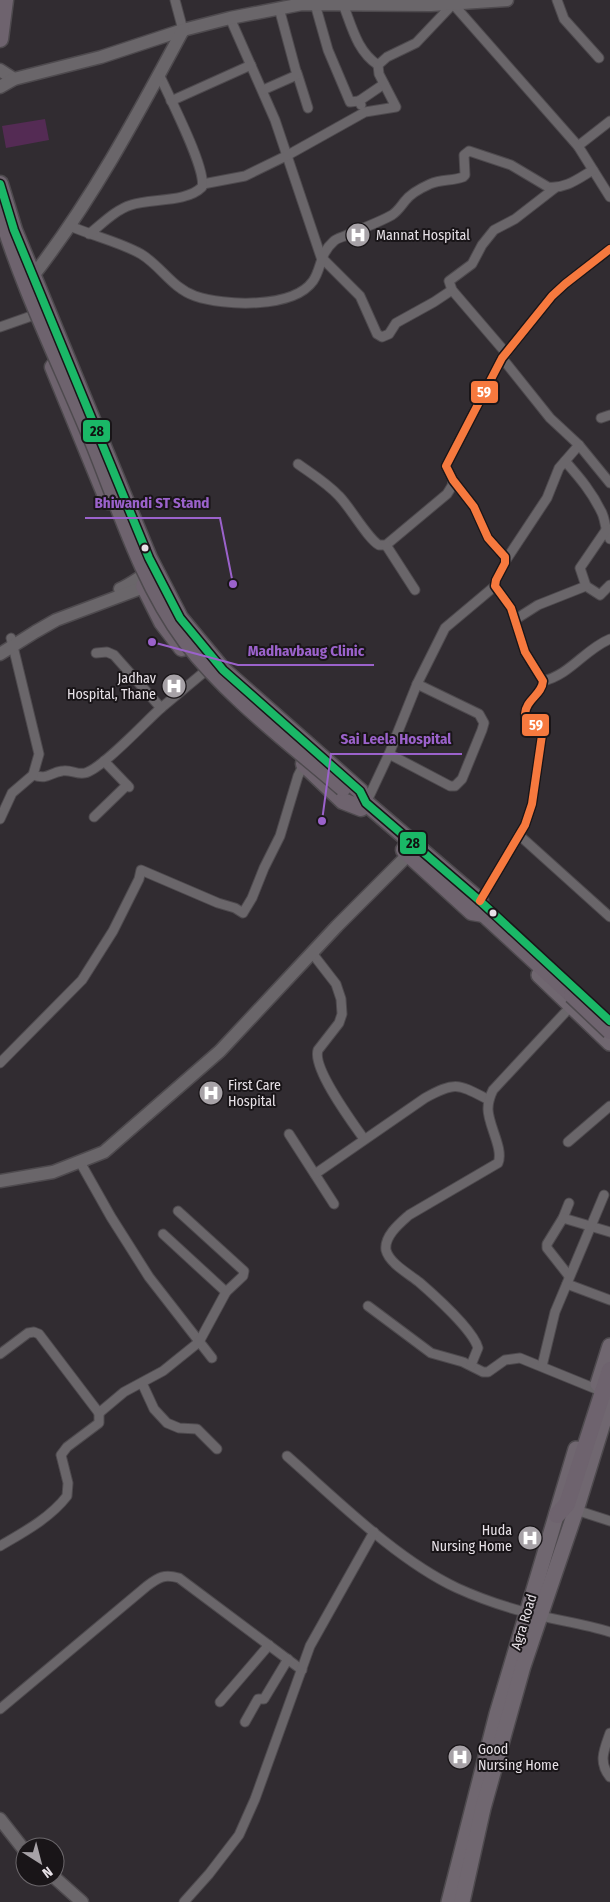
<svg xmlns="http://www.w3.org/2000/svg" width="610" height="1902" font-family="'Fira Sans Condensed',sans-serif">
  <rect width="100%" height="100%" fill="#312c31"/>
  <!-- green -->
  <path fill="#542b54" d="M 45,119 L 49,140 L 6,148 L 2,126 Z"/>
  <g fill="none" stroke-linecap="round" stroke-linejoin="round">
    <defs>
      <g id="street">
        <path d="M 175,0 L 183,30"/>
        <path d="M 557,0 L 564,19 L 599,58"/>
        <path d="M 315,4 L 328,50 L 350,102 L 359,101"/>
        <path d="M 343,4 C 352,27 357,51 378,65"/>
        <path d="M 230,18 L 275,120 L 321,257 L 360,296 L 377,334 L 382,337 L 389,334 L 396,323 L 434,302 L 452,290"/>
        <path d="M 297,73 L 308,108"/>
        <path d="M 263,90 L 297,75 L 279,8"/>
        <path d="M 171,101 L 251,65"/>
        <path d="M 361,105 L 359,101 L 384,84"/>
        <path d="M 578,146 L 610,121"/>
        <path d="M 203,184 L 245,176 L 288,155 L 365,112 L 396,107 L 379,74 L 378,65 L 387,57 L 416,43 L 453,4 L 578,146 L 610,197"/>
        <path d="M 70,226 C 93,236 120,242 141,254 C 161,266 172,288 195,296 C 224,306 293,309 313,281 C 322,268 319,254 334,241 C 337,238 343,237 347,235 C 362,228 378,223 392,215 C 398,211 401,206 405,201 C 411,193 421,188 430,184 C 441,179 453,181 463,177 L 465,175 L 464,155 L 469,151 L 511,165 L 548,187 C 566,189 579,178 593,170"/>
        <path d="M 89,234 C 102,224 115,210 131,205 C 151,198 186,203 202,187 C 207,169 168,95 159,74"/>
        <path d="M 0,327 L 40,313"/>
        <path d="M 506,353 L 452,290 L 449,281 L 472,264 L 482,245 L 494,230 L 515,219 L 555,188"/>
        <path d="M 502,358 L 550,418 L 579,445 L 610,483"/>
        <path d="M 601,418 L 610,415"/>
        <path d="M 565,461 C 580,478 592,492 602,513 C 606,522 605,531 610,539"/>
        <path d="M 298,464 C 312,474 327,483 339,496 C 350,507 368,539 379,545 L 386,545 L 447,494 L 452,486 L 453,480"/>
        <path d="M 386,545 L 415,590"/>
        <path d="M 506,560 L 547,498 L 559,468 L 579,445"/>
        <path d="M 586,586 L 600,595 L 610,585"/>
        <path d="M 516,619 L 538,605 L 586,586 L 580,568 L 606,530"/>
        <path d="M 96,653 L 107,652 L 114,655 L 161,708 L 203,673"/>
        <path d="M 543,681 C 570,675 585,649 610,639"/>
        <path d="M 389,754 L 450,786 L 455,786 L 462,779 L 482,730 L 484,723 L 479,714 L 417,684"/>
        <path d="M 104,761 L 129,787"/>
        <path d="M 33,775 C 48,780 49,773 62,771 C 70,769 77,775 85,773 C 102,769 146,721 161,708"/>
        <path d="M 366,803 L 389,754 L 417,684 L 445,628 L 495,586"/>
        <path d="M 94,817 L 127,785"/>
        <path d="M 0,819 L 12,793 L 33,775 L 39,754 L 11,638"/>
        <path d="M 519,835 L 610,917"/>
        <path d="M 480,901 L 525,825 L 532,804 L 542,735 L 540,729 L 525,714 C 526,699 542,695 543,681 L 525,652 L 511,608 L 495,586 L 496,580 L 505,563 L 505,557 L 488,538 L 474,507 L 453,480 L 446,466 L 502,358 L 552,296 L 565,284 L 610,249"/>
        <path d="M 312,953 L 336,984 L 341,999 L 342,1014 L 339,1023 L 318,1050 C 312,1068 352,1122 364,1139"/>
        <path d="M 0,1063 L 82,980 L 113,931 L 139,879 L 141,870 L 218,903 L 235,908 L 243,913 L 252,898 L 264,868 L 280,836 L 298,776 L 304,764"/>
        <path d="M 289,1134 L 334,1204"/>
        <path d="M 568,1142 L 610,1106"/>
        <path d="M 80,1162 L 111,1217 L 149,1277 L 212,1358"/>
        <path d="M 315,1174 L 425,1098 C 456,1081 458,1084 489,1100"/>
        <path d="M 569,1203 L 563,1218 L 547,1244 L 547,1248 L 569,1276"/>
        <path d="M 178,1211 L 244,1271 L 243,1276 L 226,1292"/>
        <path d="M 563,1218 L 610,1232"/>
        <path d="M 567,1284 L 610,1300"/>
        <path d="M 368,1306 L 431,1353 L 463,1362 L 483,1372 L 488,1372 L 505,1360 L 520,1358 L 596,1389"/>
        <path d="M 0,1354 L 28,1333 L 34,1332 L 39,1334 L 99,1413 L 124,1392 L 163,1371 L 199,1342 L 226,1292 L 163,1234"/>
        <path d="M 471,1365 L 478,1348 C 473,1330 434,1295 419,1282 C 409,1274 389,1263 386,1250 C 384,1236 400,1223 409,1215 L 498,1163 C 504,1149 488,1125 488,1109 C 488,1102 490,1096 493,1090 L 573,1004"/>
        <path d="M 542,1366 L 555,1312 L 604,1195"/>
        <path d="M 142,1383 L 154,1409 L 167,1423 L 179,1428 L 197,1429 L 217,1449"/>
        <path d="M 287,1456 C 337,1500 397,1560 457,1588 C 479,1598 502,1606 525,1612 C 553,1620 582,1623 610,1632"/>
        <path d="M 576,1510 L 610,1521"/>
        <path d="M 0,1546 C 24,1532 50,1518 67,1496 L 68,1483 L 61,1455 L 67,1447 L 99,1423 L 99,1413"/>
        <path d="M 220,1702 L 269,1645"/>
        <path d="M 0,1709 L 147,1586 C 159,1577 164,1574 179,1578 L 302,1670"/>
        <path d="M 245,1722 L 258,1699 L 264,1699 L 288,1659"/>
        <path d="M 610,1733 C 604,1750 598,1762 610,1777"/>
        <path d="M 184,1902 L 209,1874 L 239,1835 L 255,1799 L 310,1646 L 374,1532"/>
      </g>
      <g id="secondary">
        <path d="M 0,70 L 14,79"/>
        <path d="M 0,87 L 14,79 L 101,57 L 183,30 L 230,18 L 302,4 L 431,5 L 507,0"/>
        <path d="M 29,281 C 90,204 137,116 183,30"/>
        <path d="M 120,589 C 132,584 142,575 154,569"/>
        <path d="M 0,654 L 35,632 L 56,620 L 152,584"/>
        <path d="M 0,1181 L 53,1172 L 104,1152 L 220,1051 L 337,926 L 414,849"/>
        <path d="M 0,1819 L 25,1851"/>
        <path d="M 54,1877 L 82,1902"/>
      </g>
      <g id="primary">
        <path d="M 539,975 L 610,1043"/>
        <path d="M 598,1384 L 610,1346"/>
        <path d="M 449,1902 L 497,1714 L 576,1449"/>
        <path d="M 462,1902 L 483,1808 L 523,1666 L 576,1510 L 610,1400"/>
      </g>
      <g id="highway">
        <path d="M 0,39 L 5,0"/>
        <path d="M 0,184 L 14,230 L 149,558 L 180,618 L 223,670 L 360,791 L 366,803 L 480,901 L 480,905 L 484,910 L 484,914 L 572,995"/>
        <path d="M 53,367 L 108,501"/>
        <path d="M 144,586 L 162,622 L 182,648"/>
        <path d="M 304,764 L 343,801 L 361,808"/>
        <path d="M 404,850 L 472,912 L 484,914"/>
        <path d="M 557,1515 L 567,1504 L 610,1370"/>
      </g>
    </defs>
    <!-- street casing -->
    <use href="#street" stroke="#4e4a4e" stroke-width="11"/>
    <!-- secondary casing -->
    <use href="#secondary" stroke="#4e4a4e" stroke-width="15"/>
    <!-- primary casing -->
    <use href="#primary" stroke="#4e4a4e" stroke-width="18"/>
    <!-- highway casing -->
    <use href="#highway" stroke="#4e4a4e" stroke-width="19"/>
    <!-- street -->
    <use href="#street" stroke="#6a666a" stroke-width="9"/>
    <!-- secondary -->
    <use href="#secondary" stroke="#6a666a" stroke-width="12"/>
    <!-- primary -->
    <use href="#primary" stroke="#706770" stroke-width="15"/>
    <!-- highway -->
    <use href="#highway" stroke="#6e636e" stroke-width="16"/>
    <defs>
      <g id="highway-bridge">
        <path d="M 0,210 C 24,290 62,366 94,444 C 121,511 143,583 186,641 C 228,696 291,743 343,788"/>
        <path d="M 572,995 L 610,1031"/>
      </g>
    </defs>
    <!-- highway-bridge casing -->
    <use href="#highway-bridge" stroke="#4e4a4e" stroke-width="19" stroke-linecap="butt"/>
    <!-- highway-bridge -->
    <use href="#highway-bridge" stroke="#6e636e" stroke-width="16"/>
    <defs>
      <path id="bus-1" d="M 0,184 L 14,230 L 149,558 L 180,618 L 223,670 L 360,791 L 366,803 L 480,901 L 610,1021"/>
      <path id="bus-2" d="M 480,901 L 525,825 L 532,804 L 542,735 L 540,729 L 525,714 C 526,699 542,695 543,681 L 525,652 L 511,608 L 495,586 L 496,580 L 505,563 L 505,557 L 488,538 L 474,507 L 453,480 L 446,466 L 502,358 L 552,296 L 565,284 L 610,249"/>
    </defs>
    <!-- bus-1 casing -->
    <use href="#bus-1" stroke="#191518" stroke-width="11"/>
    <!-- bus-2 casing -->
    <use href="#bus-2" stroke="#191518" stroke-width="11"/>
    <!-- bus-1 -->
    <use href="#bus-1" stroke="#1ab867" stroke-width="8"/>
    <!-- bus-2 -->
    <use href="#bus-2" stroke="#f6793e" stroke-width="8"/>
  </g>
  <!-- icons -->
  <defs>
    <symbol id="hospital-disc" viewBox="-11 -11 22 22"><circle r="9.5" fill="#a7a2a7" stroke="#191518"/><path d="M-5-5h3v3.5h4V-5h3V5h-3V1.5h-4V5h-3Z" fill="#fff"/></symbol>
  </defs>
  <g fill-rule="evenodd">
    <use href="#hospital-disc" x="344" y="221" width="28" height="28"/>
    <use href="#hospital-disc" x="160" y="672" width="28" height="28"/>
    <use href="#hospital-disc" x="197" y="1079" width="28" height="28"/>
    <use href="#hospital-disc" x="516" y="1524" width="28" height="28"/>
    <use href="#hospital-disc" x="446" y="1743" width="28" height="28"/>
  </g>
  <!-- markers -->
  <g fill="#e7e1e7" stroke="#191518" stroke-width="2">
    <circle cx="145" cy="548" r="4.5"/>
    <circle cx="493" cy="913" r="4.5"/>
  </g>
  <g text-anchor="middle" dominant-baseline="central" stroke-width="4" stroke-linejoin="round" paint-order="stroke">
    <!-- poi labels -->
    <g font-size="14" fill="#e7e1e7" stroke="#191518" text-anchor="start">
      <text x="376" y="235">Mannat Hospital</text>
      <text x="156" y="678" text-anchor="end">Jadhav<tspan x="156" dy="16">Hospital, Thane</tspan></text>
      <text x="228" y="1085">First Care<tspan x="228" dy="16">Hospital</tspan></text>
      <text x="512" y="1530" text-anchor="end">Huda<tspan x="512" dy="16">Nursing Home</tspan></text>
      <text x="478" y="1749">Good<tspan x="478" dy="16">Nursing Home</tspan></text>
    </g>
    <!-- street labels -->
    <g font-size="14" fill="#e7e1e7" stroke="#191518">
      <text transform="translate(524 1622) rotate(-73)">Agra Road</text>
    </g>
  </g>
  <!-- callouts -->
  <path fill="none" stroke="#9b62cb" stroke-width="2" d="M233 584L220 518H85M152 642L238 665H374M322 821L331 754H462"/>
  <g fill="#9b62cb" stroke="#191518" stroke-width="2">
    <circle cx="233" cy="584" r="5"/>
    <circle cx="152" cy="642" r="5"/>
    <circle cx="322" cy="821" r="5"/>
  </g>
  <g font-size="15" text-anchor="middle" font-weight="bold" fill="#9b62cb" stroke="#191518" stroke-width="4" stroke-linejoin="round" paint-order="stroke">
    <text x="152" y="508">Bhiwandi ST Stand</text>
    <text x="306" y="656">Madhavbaug Clinic</text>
    <text x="396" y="744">Sai Leela Hospital</text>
  </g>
  <g stroke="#191518" stroke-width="2">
    <rect x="470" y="380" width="29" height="24" rx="5" fill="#f6793e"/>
    <rect x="82" y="419" width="29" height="24" rx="5" fill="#1ab867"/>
    <rect x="521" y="713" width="29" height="24" rx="5" fill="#f6793e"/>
    <rect x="399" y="831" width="28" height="24" rx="5" fill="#1ab867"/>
  </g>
  <g font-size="14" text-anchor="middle" font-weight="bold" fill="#fff">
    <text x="484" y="397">59</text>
    <text x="536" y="730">59</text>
  </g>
  <g font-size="14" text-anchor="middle" font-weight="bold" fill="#111">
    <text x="97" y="436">28</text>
    <text x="413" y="848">28</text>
  </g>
  <!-- north arrow -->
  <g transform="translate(40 1862) rotate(144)"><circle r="24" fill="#191518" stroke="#6b676b"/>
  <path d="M0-4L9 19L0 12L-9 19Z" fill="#a7a2a7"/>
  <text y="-8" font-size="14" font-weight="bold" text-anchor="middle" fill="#e7e1e7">N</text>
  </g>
</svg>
